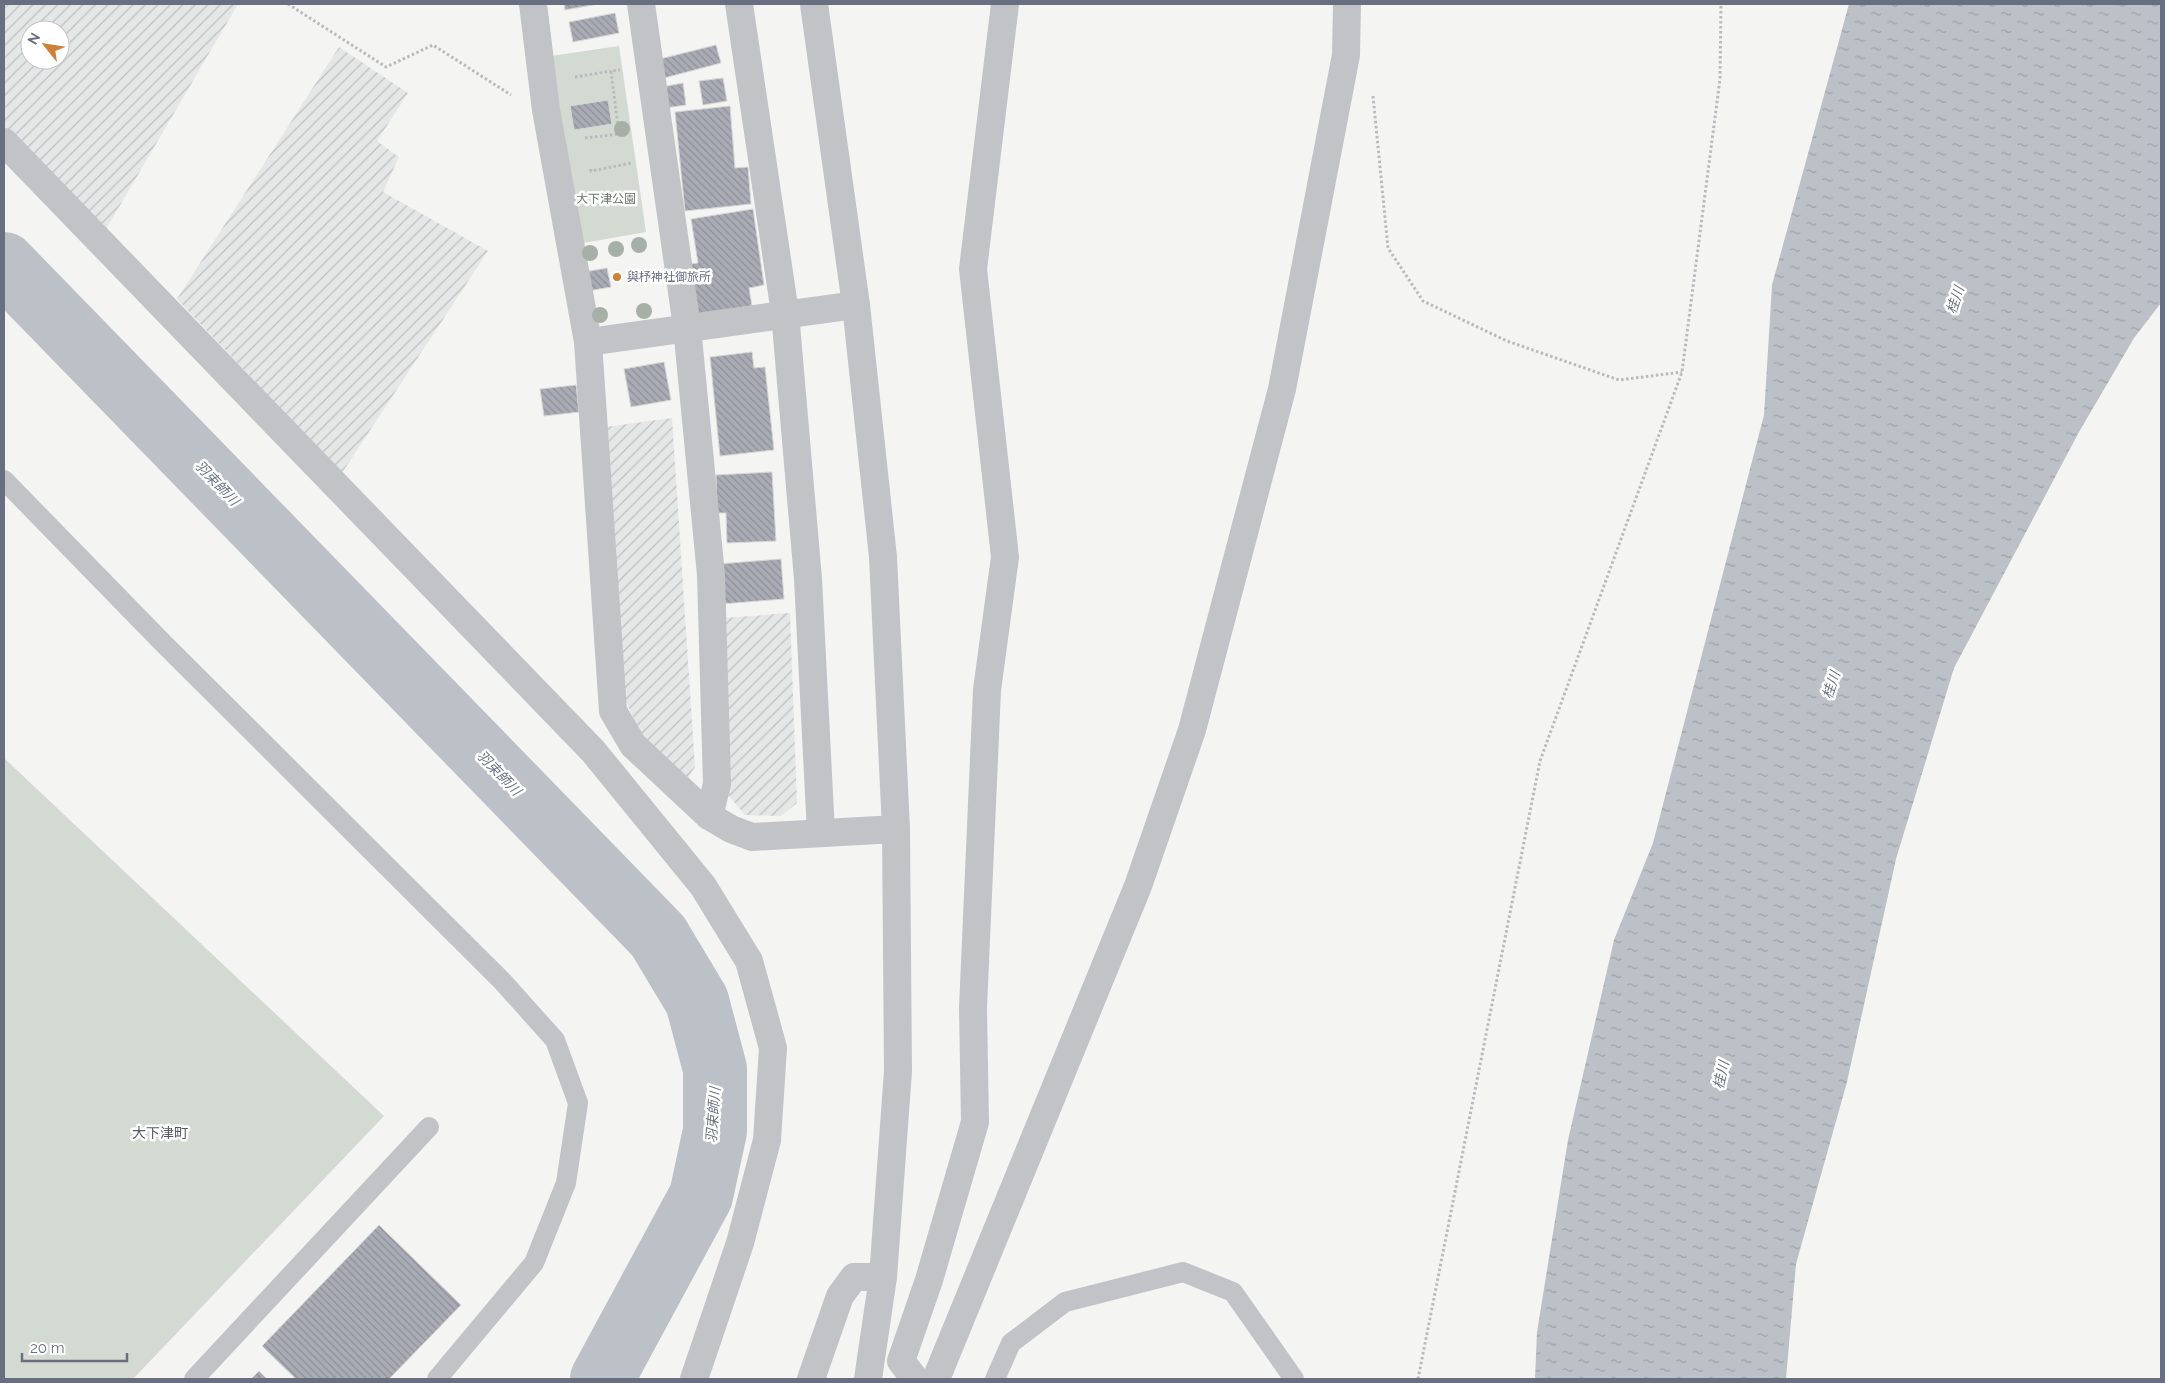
<svg xmlns="http://www.w3.org/2000/svg" width="2165" height="1383" font-family="Raleway,'Noto Sans JP',sans-serif">
  <defs>
    <pattern id="industrial-furrows" width="10" height="10" patternUnits="userSpaceOnUse" patternTransform="scale(1.25)"><rect width="10" height="10" fill="#e5e6e6"/><path d="M-1 1l2-2M0 10L10 0M9 11l2-2" fill="none" stroke="#bdbfc0"/></pattern>
    <pattern id="water-ripples" width="26" height="14" patternUnits="userSpaceOnUse" patternTransform="scale(1.25)"><rect width="26" height="14" fill="#bbc1c7"/><path d="M2 4q2-2 4 0t4 0M15 11q2-2 4 0t4 0" fill="none" stroke="#9ca1a7"/></pattern>
    <pattern id="building-back-hatch" width="6" height="6" patternUnits="userSpaceOnUse" patternTransform="scale(1.25)"><rect width="6" height="6" fill="#a9acb4"/><path d="M-1 5l2 2M0 0l6 6M5-1l2 2" fill="none" stroke="#8d9098"/></pattern>
  </defs>
  <rect width="100%" height="100%" fill="#f4f5f2"/>
  <!-- industrial -->
  <g fill="url(#industrial-furrows)" fill-rule="evenodd">
    <path d="M 4,4 L 238,4 L 105,231 L 4,130 ZM 30,30 L 60,30 L 60,60 L 30,60 Z"/>
    <path d="M 339,47 L 408,93 L 377,141 L 399,157 L 383,192 L 488,251 L 342,473 L 177,299 Z"/>
    <path d="M 672,418 L 695,767 L 686,781 L 640,733 L 622,692 L 605,427 Z"/>
    <path d="M 790,613 L 797,803 L 781,816 L 745,815 L 729,796 L 724,618 Z"/>
  </g>
  <!-- park -->
  <g fill="#d3dad2">
    <path d="M 619,46 L 646,232 L 578,244 L 551,56 Z"/>
    <path d="M 4,758 L 384,1116 L 133,1379 L 4,1379 Z"/>
  </g>
  <!-- water -->
  <path fill="url(#water-ripples)" d="M 1849,4 L 2161,4 L 2161,303 L 2134,338 L 2079,432 L 1954,668 L 1896,859 L 1847,1082 L 1796,1264 L 1786,1379 L 1535,1379 L 1537,1332 L 1568,1140 L 1614,940 L 1653,843 L 1764,415 L 1772,285 Z"/>
  <g fill="none" stroke-linecap="round" stroke-linejoin="round">
    <!-- river -->
    <path stroke="#bbc1c7" stroke-width="64" d="M 4,264 L 658,936 L 697,1001 L 715,1069 L 715,1131 L 701,1196 L 602,1379"/>
  </g>
  <!-- building -->
  <g fill="url(#building-back-hatch)" stroke="#d6d7d5">
    <path d="M 564,4 L 598,4 L 565,10 Z"/>
    <path d="M 615,13 L 619,33 L 573,42 L 569,22 Z"/>
    <path d="M 716,45 L 721,63 L 664,78 L 660,59 Z"/>
    <path d="M 723,78 L 727,101 L 703,105 L 699,81 Z"/>
    <path d="M 683,83 L 686,105 L 665,108 L 662,87 Z"/>
    <path d="M 608,100 L 612,124 L 574,130 L 570,106 Z"/>
    <path d="M 730,106 L 735,168 L 748,167 L 751,204 L 685,211 L 675,112 Z"/>
    <path d="M 753,209 L 764,285 L 749,288 L 752,306 L 697,314 L 689,264 L 698,263 L 691,219 Z"/>
    <path d="M 607,268 L 611,287 L 588,291 L 584,272 Z"/>
    <path d="M 752,352 L 754,368 L 765,367 L 774,450 L 720,456 L 710,357 Z"/>
    <path d="M 664,362 L 671,400 L 631,407 L 624,369 Z"/>
    <path d="M 576,385 L 579,412 L 544,416 L 540,389 Z"/>
    <path d="M 772,472 L 776,541 L 727,543 L 726,513 L 717,513 L 716,475 Z"/>
    <path d="M 781,559 L 784,599 L 722,604 L 719,564 Z"/>
    <path d="M 379,1225 L 461,1305 L 389,1379 L 296,1379 L 262,1346 Z"/>
    <path d="M 259,1371 L 267,1379 L 251,1379 Z"/>
  </g>
  <g fill="none" stroke-linecap="round" stroke-linejoin="round">
    <!-- path -->
    <g stroke="#b9babe" stroke-width="3" stroke-dasharray="2.5 2.5" stroke-linecap="butt">
      <path d="M 288,4 L 386,67 L 433,45 L 511,95"/>
      <path d="M 575,77 L 611,71"/>
      <path d="M 1373,96 L 1388,248 L 1423,301 L 1507,341 L 1619,380 L 1682,372"/>
      <path d="M 585,138 L 619,134 L 611,71 L 620,70"/>
      <path d="M 591,169 L 591,171 L 632,163"/>
      <path d="M 1418,1379 L 1540,761 L 1682,372 L 1720,79 L 1721,4"/>
    </g>
    <!-- service -->
    <g stroke="#c2c3c7" stroke-width="20">
      <path d="M 4,480 L 163,643 L 503,982 L 555,1040 L 578,1103 L 566,1183 L 534,1263 L 437,1379"/>
      <path d="M 194,1379 L 429,1127"/>
      <path d="M 995,1379 L 1011,1343 L 1065,1302 L 1183,1272 L 1233,1292 L 1294,1379"/>
    </g>
    <!-- minor -->
    <g stroke="#c2c3c7" stroke-width="28">
      <path d="M 533,4 L 546,110 L 588,342 L 613,711 L 633,745 L 709,816 L 731,829 L 752,837 L 896,829"/>
      <path d="M 641,4 L 687,327 L 711,575 L 717,784 L 709,816"/>
      <path d="M 739,4 L 785,313 L 808,579 L 821,833"/>
      <path d="M 4,142 L 593,751 L 703,886 L 749,961 L 773,1048 L 767,1140 L 740,1243 L 694,1379"/>
      <path d="M 588,342 L 856,305"/>
      <path d="M 811,1379 L 840,1296 L 854,1277 L 883,1277"/>
      <path d="M 915,1379 L 901,1361 L 929,1280 L 975,1122 L 973,1008 L 987,690 L 1005,557 L 973,269 L 1005,4"/>
    </g>
    <!-- tertiary -->
    <g stroke="#c2c3c7" stroke-width="28">
      <path d="M 814,4 L 856,305 L 883,557 L 896,829 L 898,1071 L 883,1277 L 868,1379"/>
      <path d="M 936,1379 L 1138,886 L 1192,730 L 1282,389 L 1346,55 L 1347,4"/>
    </g>
  </g>
  <!-- trees -->
  <g fill="#a6b0a6">
    <circle cx="622" cy="129" r="8"/>
    <circle cx="639" cy="245" r="8"/>
    <circle cx="616" cy="249" r="8"/>
    <circle cx="590" cy="253" r="8"/>
    <circle cx="644" cy="311" r="8"/>
    <circle cx="600" cy="315" r="8"/>
  </g>
  <!-- markers -->
  <circle fill="#ce8039" stroke="#fff" stroke-width="2" cx="617" cy="277" r="5"/>
  <g text-anchor="middle" dominant-baseline="central" stroke-width="5" stroke-linejoin="round" paint-order="stroke">
    <!-- park labels -->
    <g font-size="12" fill="#667867" stroke="#fff">
      <text x="606" y="199">大下津公園</text>
    </g>
    <!-- poi labels -->
    <g font-size="12" fill="#686f80" stroke="#fff" text-anchor="start">
      <text x="627" y="277">與杼神社御旅所</text>
    </g>
    <!-- water labels -->
    <g font-size="14" font-style="italic" fill="#697583" stroke="#fff">
      <text transform="translate(1955 300) rotate(-72)">桂川</text>
      <text transform="translate(217 483) rotate(46)">羽束師川</text>
      <text transform="translate(1831 685) rotate(-72)">桂川</text>
      <text transform="translate(499 773) rotate(46)">羽束師川</text>
      <text transform="translate(1721 1075) rotate(-77)">桂川</text>
      <text transform="translate(713 1115) rotate(-86)">羽束師川</text>
    </g>
    <!-- neighbourhood labels -->
    <g font-size="14" fill="#555a66" stroke="#fff">
      <text x="160" y="1133">大下津町</text>
    </g>
  </g>
  <!-- border -->
  <rect width="2165" height="1383" fill="none" stroke="#686f80" stroke-width="10"/>
  <!-- north arrow -->
  <g transform="translate(45 45) rotate(300)"><circle r="24" fill="#ffffff" stroke="#c3c5cc"/>
  <path d="M0-4L9 19L0 12L-9 19Z" fill="#ce8039"/>
  <text y="-8" font-size="14" font-weight="bold" text-anchor="middle" fill="#686f80">N</text>
  </g>
  <!-- scale -->
  <path d="M22 1353v8h105v-8" fill="none" stroke="#686f80" stroke-width="2.5"/>
  <text x="30" y="1353" font-size="15" fill="#686f80" stroke="#ffffff" stroke-width="4" paint-order="stroke">20 m</text>
</svg>
